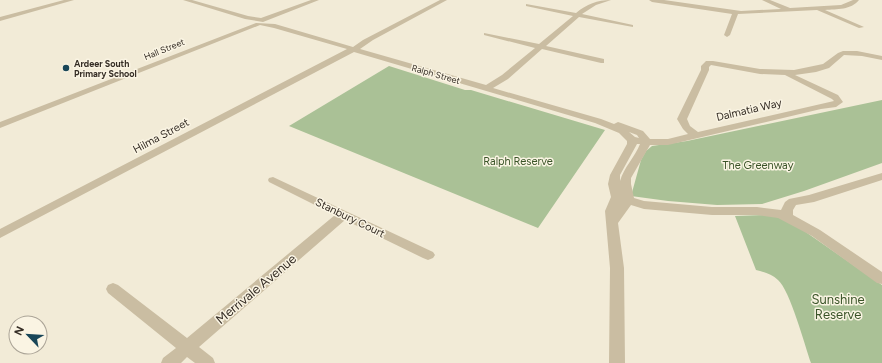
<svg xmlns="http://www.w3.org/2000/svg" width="882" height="363" font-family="Figtree,sans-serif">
  <rect width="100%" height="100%" fill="#f2ebd7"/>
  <!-- green -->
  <g fill="#aac196">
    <path d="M 389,66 L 465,90 L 471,90 L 605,130 L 538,228 L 289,126 Z"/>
    <path d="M 882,100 L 882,163 L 804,191 L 762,204 L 717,205 L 668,201 L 631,196 L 641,160 L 646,151 L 652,146 L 687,141 Z"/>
    <path d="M 766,215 L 787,219 L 882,285 L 882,363 L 811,363 C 805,346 790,290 778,280 C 772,274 764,272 756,270 L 735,216 Z"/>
  </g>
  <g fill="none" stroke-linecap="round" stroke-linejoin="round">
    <!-- minor -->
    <g fill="#cabda2" fill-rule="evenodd">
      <path d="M 64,0 L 74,0 L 0,21 L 0,17 Z"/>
      <path d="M 183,0 L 192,0 L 248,16 L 261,18 L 311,0 L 319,0 L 263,22 L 245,19 Z"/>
      <path d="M 440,0 L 447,0 L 373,40 L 360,49 L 486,85 L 502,75 L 535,48 L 484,35 L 484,33 L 539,44 L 573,16 L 526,6 L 526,4 L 576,13 C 587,4 597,0 611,0 L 596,5 L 582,14 L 633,25 L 633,27 L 579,17 L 546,46 L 604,59 L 604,63 L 601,63 L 542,49 L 508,79 L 493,88 L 601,119 L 614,124 L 618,122 L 621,123 L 643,131 L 650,139 L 668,139 L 688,134 L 683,129 L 677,119 L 701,70 L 701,66 L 706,61 L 713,61 L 760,69 L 794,70 L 823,64 L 838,53 L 843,51 L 857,51 L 882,56 L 882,60 L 862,56 L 844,55 L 829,68 L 816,72 L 795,75 L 838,95 L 843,102 L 836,107 L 821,109 L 668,145 L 650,145 L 631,178 L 631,184 L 634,198 L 644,201 L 712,207 L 757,207 L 781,210 L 785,202 L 789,199 L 809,195 L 882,173 L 882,180 L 814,202 L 796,205 L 793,210 L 793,215 L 820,230 L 882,272 L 882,284 L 877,283 L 812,236 L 778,218 L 757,215 L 712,215 L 644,209 L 631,205 L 618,223 L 624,268 L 625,363 L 609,363 L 610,268 L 605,211 L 611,197 L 608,184 L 610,175 L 627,144 L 627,141 L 619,133 L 595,123 L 354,52 L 0,238 L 0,229 L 347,49 L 274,28 L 260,25 L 0,128 L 0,122 L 256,23 L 275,24 L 353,47 L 363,40 ZM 711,65 L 760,74 L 785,75 L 832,99 L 834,101 L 698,132 L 690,126 L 687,119 L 709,70 L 709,67 ZM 629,132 L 637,135 L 639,138 L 635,137 ZM 637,144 L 640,144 C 635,157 624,167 620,181 L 620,175 Z"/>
      <path d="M 649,0 L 664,0 L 741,11 L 781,9 L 762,0 L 770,0 L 790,8 L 841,5 L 853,0 L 859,0 C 851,10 837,9 825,10 L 864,27 L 859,28 L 817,10 L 738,14 L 730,35 L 727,37 L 724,35 L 732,14 L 652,2 Z"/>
      <path d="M 273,177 L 433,252 L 435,255 L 433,258 L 428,260 L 423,258 L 345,220 L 199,347 L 213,358 L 215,363 L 195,363 L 187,357 L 181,363 L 161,363 L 163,358 L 176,348 L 108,293 L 106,289 L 108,285 L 113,283 L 118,285 L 187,338 L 335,215 L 269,182 L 268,180 L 269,178 Z"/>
    </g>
  </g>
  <!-- markers -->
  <circle fill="#194658" stroke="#faf4e3" stroke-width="1.5" cx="66" cy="68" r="4"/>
  <g text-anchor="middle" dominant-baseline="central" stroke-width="3" stroke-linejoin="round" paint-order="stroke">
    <!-- far-street labels -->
    <g font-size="9" fill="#352d25" stroke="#faf4e3">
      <text transform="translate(164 49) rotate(-22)">Hall Street</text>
      <text transform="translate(436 74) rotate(16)">Ralph Street</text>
    </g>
    <!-- far-poi labels -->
    <g font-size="9" font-weight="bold" fill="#352d25" stroke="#faf4e3" text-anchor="start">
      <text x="74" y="63">Ardeer South<tspan x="74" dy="10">Primary School</tspan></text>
    </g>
    <!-- street labels -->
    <g font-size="11" fill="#352d25" stroke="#faf4e3">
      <text transform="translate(749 110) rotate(-13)">Dalmatia Way</text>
      <text transform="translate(161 136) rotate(-28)">Hilma Street</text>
      <text transform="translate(350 218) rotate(26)">Stanbury Court</text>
    </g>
    <!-- park labels -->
    <g font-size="11" fill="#3a5428" stroke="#faf4e3">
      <text x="518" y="161">Ralph Reserve</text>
      <text x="758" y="165">The Greenway</text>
    </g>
    <!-- near-street labels -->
    <g font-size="13" fill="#352d25" stroke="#faf4e3">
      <text transform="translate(256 289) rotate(-40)">Merrivale Avenue</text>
    </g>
    <!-- near-park labels -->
    <g font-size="13" fill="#3a5428" stroke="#faf4e3">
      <text x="838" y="299">Sunshine<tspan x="838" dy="15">Reserve</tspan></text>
    </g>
  </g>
  <!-- north arrow -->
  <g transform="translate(28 335) rotate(295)"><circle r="19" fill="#faf4e3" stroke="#aba497"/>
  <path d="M0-3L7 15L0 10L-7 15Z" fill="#194658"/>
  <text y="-6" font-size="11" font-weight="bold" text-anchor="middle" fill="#352d25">N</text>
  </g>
</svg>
